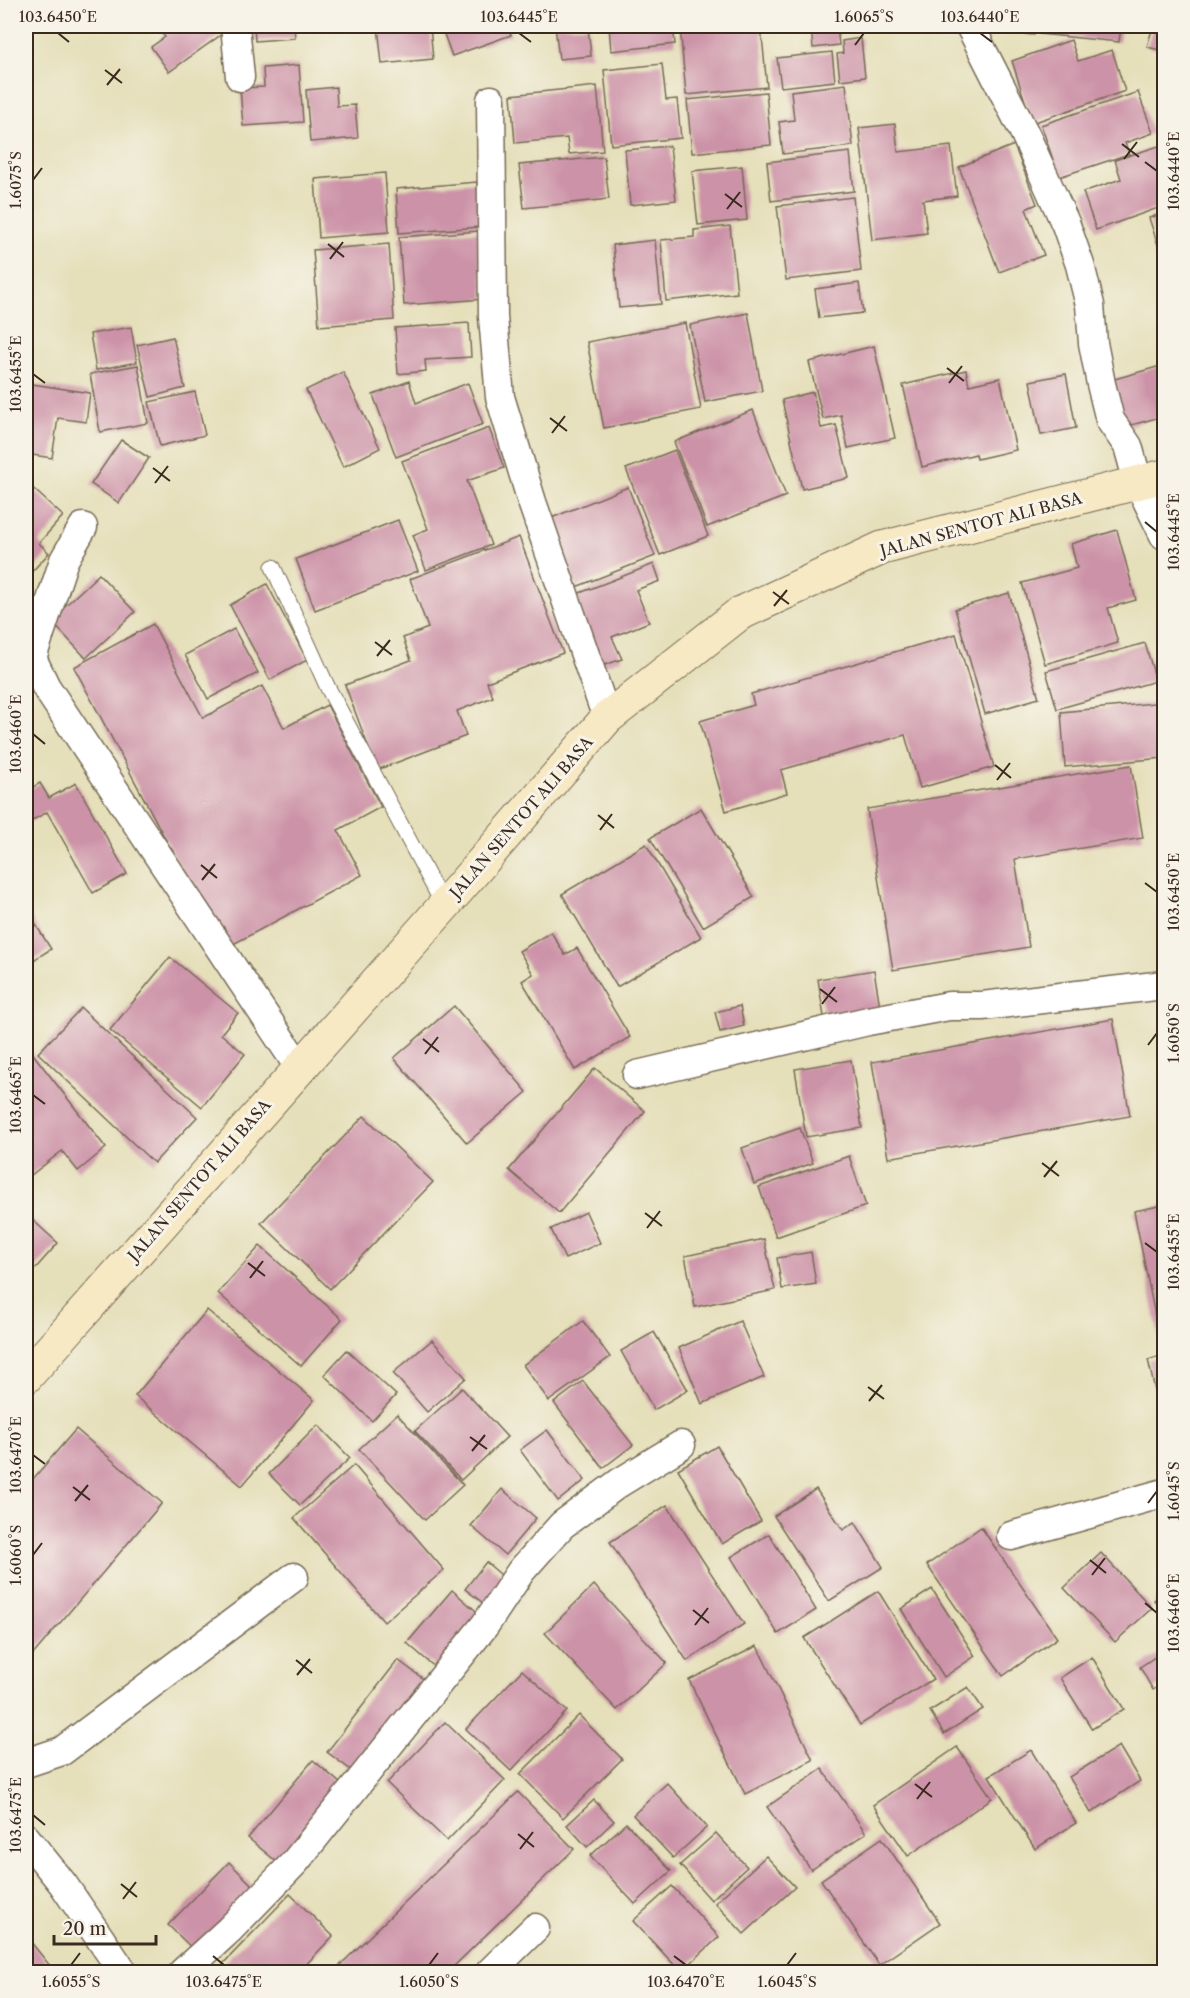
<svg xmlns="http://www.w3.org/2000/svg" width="1190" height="1998" font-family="'Libre Caslon Text',serif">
  <rect width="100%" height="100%" fill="#f7f3e8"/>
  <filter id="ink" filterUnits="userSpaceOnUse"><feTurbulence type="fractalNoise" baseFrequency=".0167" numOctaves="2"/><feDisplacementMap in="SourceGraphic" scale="12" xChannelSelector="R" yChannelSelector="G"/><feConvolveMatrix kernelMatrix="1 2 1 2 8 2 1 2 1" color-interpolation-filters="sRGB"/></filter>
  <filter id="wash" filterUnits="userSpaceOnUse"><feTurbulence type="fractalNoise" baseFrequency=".008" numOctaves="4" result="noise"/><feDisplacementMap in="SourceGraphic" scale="24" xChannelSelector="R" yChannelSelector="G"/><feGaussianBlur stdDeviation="1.35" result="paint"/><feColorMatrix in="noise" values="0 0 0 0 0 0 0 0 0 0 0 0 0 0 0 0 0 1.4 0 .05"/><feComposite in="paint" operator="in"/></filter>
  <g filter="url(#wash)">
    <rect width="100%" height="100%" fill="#e5dfba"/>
    <g id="blocks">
      <!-- building -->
      <g fill="#cc92a7">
        <path d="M 157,26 L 216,26 L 222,34 L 169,72 L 151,47 L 165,37 Z"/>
        <path d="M 254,26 L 294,26 L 295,38 L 255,41 Z"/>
        <path d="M 378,26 L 430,26 L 433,59 L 382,64 Z"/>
        <path d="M 441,26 L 507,26 L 511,35 L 452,56 Z"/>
        <path d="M 555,26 L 588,26 L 591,56 L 559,59 Z"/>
        <path d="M 609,26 L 673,26 L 675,44 L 611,51 Z"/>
        <path d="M 680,26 L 761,26 L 767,87 L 686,95 Z"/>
        <path d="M 811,26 L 837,26 L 839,45 L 813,48 Z"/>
        <path d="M 986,26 L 1035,26 L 1034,35 L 985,30 Z"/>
        <path d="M 1041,26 L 1121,26 L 1119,42 L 1040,34 Z"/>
        <path d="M 1153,26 L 1164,26 L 1164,51 L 1147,47 Z"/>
        <path d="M 861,38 L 865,77 L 840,80 L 837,54 L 843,53 L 842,41 Z"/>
        <path d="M 1071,40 L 1078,61 L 1112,50 L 1125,91 L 1032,123 L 1012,61 Z"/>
        <path d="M 832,52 L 835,81 L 781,87 L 777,58 Z"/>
        <path d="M 662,64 L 666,100 L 677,99 L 681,138 L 611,145 L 604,70 Z"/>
        <path d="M 299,65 L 303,122 L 243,126 L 240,88 L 264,87 L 263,68 Z"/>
        <path d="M 846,84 L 853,146 L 783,154 L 779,122 L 794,120 L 791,91 Z"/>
        <path d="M 597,86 L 603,151 L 569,154 L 567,138 L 515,143 L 511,95 Z"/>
        <path d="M 336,87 L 337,106 L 355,105 L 358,138 L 310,142 L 306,90 Z"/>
        <path d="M 766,92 L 771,145 L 692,153 L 687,100 Z"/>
        <path d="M 1138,92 L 1153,133 L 1125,143 L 1129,154 L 1059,177 L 1041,125 Z"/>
        <path d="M 895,124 L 898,152 L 951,146 L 957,196 L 923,200 L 927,233 L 872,240 L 859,128 Z"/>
        <path d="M 1014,145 L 1037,204 L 1026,209 L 1044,255 L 999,272 L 959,167 Z"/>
        <path d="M 1162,145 L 1164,152 L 1164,206 L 1096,230 L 1083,192 L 1121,179 L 1115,160 Z"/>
        <path d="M 670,146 L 676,200 L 630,205 L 625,150 Z"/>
        <path d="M 850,152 L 854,191 L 771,201 L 767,162 Z"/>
        <path d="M 604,157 L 609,199 L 524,208 L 519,165 Z"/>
        <path d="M 742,166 L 747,220 L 698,225 L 692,171 Z"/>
        <path d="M 385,173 L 389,232 L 319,238 L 315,179 Z"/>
        <path d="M 477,182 L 480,227 L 399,233 L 396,189 Z"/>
        <path d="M 853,197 L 861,271 L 786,280 L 777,206 Z"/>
        <path d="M 1164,213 L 1164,263 L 1149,218 Z"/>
        <path d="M 730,226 L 737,293 L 666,301 L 661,240 L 694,237 L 694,230 Z"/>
        <path d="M 479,231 L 484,299 L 404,305 L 399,237 Z"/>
        <path d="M 655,240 L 661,304 L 619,308 L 613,245 Z"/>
        <path d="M 389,244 L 394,320 L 319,326 L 313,250 Z"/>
        <path d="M 859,283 L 863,313 L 819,318 L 815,289 Z"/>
        <path d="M 748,313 L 762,391 L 705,402 L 690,325 Z"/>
        <path d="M 469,323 L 471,357 L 425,360 L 426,371 L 398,374 L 395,328 Z"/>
        <path d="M 685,323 L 701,409 L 604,428 L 587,342 Z"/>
        <path d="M 131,327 L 137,362 L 96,370 L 90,334 Z"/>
        <path d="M 173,337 L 185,388 L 150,397 L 137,345 Z"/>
        <path d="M 874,346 L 895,438 L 848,448 L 841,415 L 823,419 L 809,362 Z"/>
        <path d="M 138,365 L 148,423 L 100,432 L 90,374 Z"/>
        <path d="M 1164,365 L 1164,416 L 1117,429 L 1104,382 Z"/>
        <path d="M 966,370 L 969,385 L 1000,378 L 1016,450 L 977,459 L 976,454 L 922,467 L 903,385 Z"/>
        <path d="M 343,372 L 380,448 L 343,467 L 306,390 Z"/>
        <path d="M 1066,374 L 1076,428 L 1041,435 L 1030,381 Z"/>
        <path d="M 409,381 L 416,403 L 468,383 L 483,424 L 396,457 L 373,395 Z"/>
        <path d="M 26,383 L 90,393 L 86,422 L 58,418 L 52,458 L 26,454 Z"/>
        <path d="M 195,392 L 205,435 L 160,446 L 149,402 Z"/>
        <path d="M 813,392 L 821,428 L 836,425 L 849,478 L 802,489 L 782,400 Z"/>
        <path d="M 753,410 L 786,496 L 707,527 L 674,442 Z"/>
        <path d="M 489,428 L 504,468 L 467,481 L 491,545 L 426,570 L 413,535 L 428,529 L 402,461 Z"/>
        <path d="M 121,440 L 149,458 L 119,503 L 91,484 Z"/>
        <path d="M 675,450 L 708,536 L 660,555 L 626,469 Z"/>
        <path d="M 26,482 L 63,516 L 39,543 L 49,553 L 26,578 Z"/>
        <path d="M 628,487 L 655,556 L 576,587 L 549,519 Z"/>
        <path d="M 398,520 L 418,571 L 315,610 L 296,559 Z"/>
        <path d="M 1117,530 L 1136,600 L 1108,608 L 1118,643 L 1045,664 L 1022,583 L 1077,568 L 1071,544 Z"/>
        <path d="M 519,537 L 563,653 L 487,682 L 493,697 L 457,711 L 466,736 L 377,770 L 345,685 L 411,660 L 403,638 L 428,628 L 410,579 Z"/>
        <path d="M 654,564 L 660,581 L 636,590 L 649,622 L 612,637 L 622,659 L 599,667 L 572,596 Z"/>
        <path d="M 99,574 L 135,612 L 86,658 L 50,620 Z"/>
        <path d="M 267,584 L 307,660 L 270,680 L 230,605 Z"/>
        <path d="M 1009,593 L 1039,698 L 985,714 L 955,609 Z"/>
        <path d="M 153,624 L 203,718 L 262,686 L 284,728 L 327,705 L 381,807 L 338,830 L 362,875 L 224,949 L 74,667 Z"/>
        <path d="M 234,629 L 258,673 L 208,699 L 185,655 Z"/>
        <path d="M 956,634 L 994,767 L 920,788 L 905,735 L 781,770 L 787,793 L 726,811 L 700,721 L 754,705 L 751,694 Z"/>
        <path d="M 1145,643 L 1156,681 L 1057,709 L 1046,671 Z"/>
        <path d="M 1164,702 L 1164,758 L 1065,767 L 1061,712 Z"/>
        <path d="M 1131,765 L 1143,838 L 1015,859 L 1029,947 L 893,970 L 867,809 Z"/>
        <path d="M 40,783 L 49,798 L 76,783 L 127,874 L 93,893 L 47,812 L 26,824 L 26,791 Z"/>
        <path d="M 701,808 L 754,897 L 703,927 L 650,838 Z"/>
        <path d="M 646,844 L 701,937 L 617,987 L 562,894 Z"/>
        <path d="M 26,909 L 51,949 L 26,965 Z"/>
        <path d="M 551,932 L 565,955 L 577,948 L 630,1037 L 575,1070 L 522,981 L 533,974 L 519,951 Z"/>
        <path d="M 170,957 L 238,1013 L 221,1034 L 245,1054 L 202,1107 L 110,1030 Z"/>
        <path d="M 874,970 L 880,1007 L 824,1017 L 818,979 Z"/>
        <path d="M 454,1006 L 527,1092 L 467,1143 L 394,1058 Z"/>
        <path d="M 740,1006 L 744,1026 L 720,1032 L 715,1012 Z"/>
        <path d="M 81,1008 L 197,1117 L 154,1163 L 38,1053 Z"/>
        <path d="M 1113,1019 L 1130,1116 L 888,1158 L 872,1062 Z"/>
        <path d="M 26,1045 L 106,1148 L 78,1171 L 62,1151 L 26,1179 Z"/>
        <path d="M 851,1060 L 862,1128 L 806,1137 L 795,1069 Z"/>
        <path d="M 595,1068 L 645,1111 L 559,1213 L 509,1170 Z"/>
        <path d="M 364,1116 L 433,1182 L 330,1289 L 261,1223 Z"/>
        <path d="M 800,1128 L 813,1163 L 754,1184 L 742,1148 Z"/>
        <path d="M 849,1156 L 866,1206 L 776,1237 L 759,1187 Z"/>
        <path d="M 1164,1205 L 1164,1345 L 1161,1346 L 1134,1211 Z"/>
        <path d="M 586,1212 L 600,1243 L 565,1259 L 551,1229 Z"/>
        <path d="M 26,1214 L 58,1243 L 26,1279 Z"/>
        <path d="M 764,1239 L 775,1290 L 695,1307 L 685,1256 Z"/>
        <path d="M 260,1246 L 342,1319 L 301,1366 L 218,1293 Z"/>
        <path d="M 811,1252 L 816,1284 L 782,1289 L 777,1258 Z"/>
        <path d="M 207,1310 L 314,1400 L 242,1486 L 135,1396 Z"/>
        <path d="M 583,1321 L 610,1357 L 549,1401 L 523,1365 Z"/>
        <path d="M 740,1321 L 764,1377 L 702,1404 L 679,1348 Z"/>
        <path d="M 654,1332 L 688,1390 L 654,1410 L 621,1351 Z"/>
        <path d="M 432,1340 L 466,1378 L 427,1412 L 393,1373 Z"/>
        <path d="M 347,1350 L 396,1395 L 372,1421 L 324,1375 Z"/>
        <path d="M 1164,1355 L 1164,1406 L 1159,1407 L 1148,1360 Z"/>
        <path d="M 583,1381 L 633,1445 L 603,1468 L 554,1403 Z"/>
        <path d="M 462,1388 L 507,1437 L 461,1480 L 415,1431 Z"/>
        <path d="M 397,1414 L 463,1485 L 425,1520 L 359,1449 Z"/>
        <path d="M 318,1425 L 350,1458 L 300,1505 L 269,1474 Z"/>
        <path d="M 76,1429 L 162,1503 L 26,1663 L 26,1487 Z"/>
        <path d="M 547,1430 L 585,1480 L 558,1501 L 520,1450 Z"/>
        <path d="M 717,1446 L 761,1521 L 722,1544 L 678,1469 Z"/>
        <path d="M 354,1465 L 444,1570 L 384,1622 L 294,1518 Z"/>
        <path d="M 502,1489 L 536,1518 L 505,1555 L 471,1526 Z"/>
        <path d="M 816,1489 L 843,1530 L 855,1522 L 883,1567 L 829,1601 L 774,1516 Z"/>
        <path d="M 667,1505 L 744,1624 L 687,1661 L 610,1542 Z"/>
        <path d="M 981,1527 L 1057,1638 L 1003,1676 L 927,1565 Z"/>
        <path d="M 769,1534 L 816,1610 L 778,1634 L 731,1557 Z"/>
        <path d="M 1101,1553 L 1152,1608 L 1115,1642 L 1064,1588 Z"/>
        <path d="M 486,1562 L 507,1580 L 487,1606 L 465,1589 Z"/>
        <path d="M 594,1585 L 667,1663 L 617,1710 L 545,1633 Z"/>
        <path d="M 932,1589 L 975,1656 L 944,1677 L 901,1609 Z"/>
        <path d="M 452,1590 L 483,1617 L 438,1670 L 407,1643 Z"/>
        <path d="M 878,1591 L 933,1679 L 860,1725 L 804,1638 Z"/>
        <path d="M 1164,1591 L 1164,1613 L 1154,1600 Z"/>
        <path d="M 757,1646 L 813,1760 L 745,1794 L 689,1680 Z"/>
        <path d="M 1164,1651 L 1164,1683 L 1153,1690 L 1140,1667 Z"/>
        <path d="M 1092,1657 L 1124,1709 L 1092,1729 L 1060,1678 Z"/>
        <path d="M 398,1660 L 430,1684 L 359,1776 L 327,1752 Z"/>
        <path d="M 522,1670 L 567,1711 L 511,1771 L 466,1729 Z"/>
        <path d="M 968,1687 L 983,1709 L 944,1734 L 930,1711 Z"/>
        <path d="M 579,1715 L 622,1759 L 563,1818 L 520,1774 Z"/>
        <path d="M 445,1722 L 505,1780 L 447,1841 L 387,1783 Z"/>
        <path d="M 1119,1746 L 1140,1781 L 1091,1813 L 1069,1777 Z"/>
        <path d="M 957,1747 L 992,1798 L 908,1856 L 873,1805 Z"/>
        <path d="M 1031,1750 L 1076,1823 L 1035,1849 L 989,1776 Z"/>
        <path d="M 313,1760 L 347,1789 L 282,1866 L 248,1838 Z"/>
        <path d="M 822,1769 L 866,1833 L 811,1870 L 767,1807 Z"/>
        <path d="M 667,1783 L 707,1827 L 673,1858 L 633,1815 Z"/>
        <path d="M 518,1792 L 574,1849 L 448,1972 L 333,1972 Z"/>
        <path d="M 594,1800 L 614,1821 L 587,1847 L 567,1825 Z"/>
        <path d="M 626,1823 L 671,1871 L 635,1904 L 590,1856 Z"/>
        <path d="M 716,1833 L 747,1867 L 711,1900 L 680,1865 Z"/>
        <path d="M 882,1838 L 940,1923 L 879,1965 L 821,1880 Z"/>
        <path d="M 766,1856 L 795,1887 L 744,1934 L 715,1903 Z"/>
        <path d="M 229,1862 L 258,1891 L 197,1953 L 168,1925 Z"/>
        <path d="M 672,1886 L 719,1937 L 681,1972 L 633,1921 Z"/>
        <path d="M 290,1894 L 333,1936 L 299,1972 L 221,1972 L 218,1969 Z"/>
        <path d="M 26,1936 L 55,1972 L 26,1972 Z"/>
      </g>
    </g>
  </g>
  <g filter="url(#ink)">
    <use href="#blocks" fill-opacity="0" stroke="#766955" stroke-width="1.5"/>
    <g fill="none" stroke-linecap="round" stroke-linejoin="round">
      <defs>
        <path id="lane" d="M 273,567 L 327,686 L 444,906"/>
        <g id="street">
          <path d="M 235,26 L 240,77"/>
          <path d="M 970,26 L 1025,134 L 1066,225 L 1080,265 L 1090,305 L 1093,343 L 1101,384 L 1110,420 L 1128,446 L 1138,482 L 1164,535"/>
          <path d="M 491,100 L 493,317 L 500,397 L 532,502 L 607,718"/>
          <path d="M 83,527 L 64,560 L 32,658 L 46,687 L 299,1067"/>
          <path d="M 637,1075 L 868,1021 L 949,1006 L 982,1006 L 1164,985"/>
          <path d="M 1011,1536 L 1164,1493"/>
          <path d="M 26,1763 L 62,1751 L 294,1577"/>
          <path d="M 26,1838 L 63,1884 L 123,1972"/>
          <path d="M 183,1972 L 229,1930 L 295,1862 L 485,1625 L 521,1571 L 562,1525 L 619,1483 L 681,1445"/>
          <path d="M 490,1972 L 535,1928"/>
        </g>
        <path id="secondary" d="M 26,1377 L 444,906 L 607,718 L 739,614 L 882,548 L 1164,476"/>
      </defs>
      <!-- lane casing -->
      <use href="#lane" stroke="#766955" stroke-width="17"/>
      <!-- street casing -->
      <use href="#street" stroke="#766955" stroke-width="31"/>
      <!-- secondary casing -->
      <use href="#secondary" stroke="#766955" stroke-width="35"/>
      <!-- lane -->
      <use href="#lane" stroke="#fff" stroke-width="15"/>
      <!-- street -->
      <use href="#street" stroke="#fff" stroke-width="28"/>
      <!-- secondary -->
      <use href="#secondary" stroke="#f6e9c3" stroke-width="33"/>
    </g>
  </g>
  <!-- ticks -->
  <path fill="none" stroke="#3b2a1e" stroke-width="2" d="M 58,33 L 69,42M 519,33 L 531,42M 980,33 L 992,42M 855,45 L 864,33M 105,70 L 122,83M 107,85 L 120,69M 1122,144 L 1139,157M 1124,159 L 1137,142M 1145,162 L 1157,171M 33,180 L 42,168M 725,194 L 742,207M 727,209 L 740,192M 328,244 L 344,257M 330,259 L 343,242M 947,368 L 964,381M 33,374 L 45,383M 949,383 L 962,366M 550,418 L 567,431M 552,433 L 565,416M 153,468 L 170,481M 155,483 L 168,466M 1145,522 L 1157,532M 773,592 L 789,604M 774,606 L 787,590M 375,642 L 392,655M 377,656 L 390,640M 33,734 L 45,744M 995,765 L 1011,778M 997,780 L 1010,763M 598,815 L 614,828M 600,830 L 612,814M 201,865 L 217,878M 202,880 L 215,864M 1145,883 L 1157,892M 820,989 L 837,1002M 822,1004 L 835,987M 423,1039 L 439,1052M 1148,1045 L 1157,1033M 425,1054 L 438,1037M 33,1095 L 45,1104M 1042,1163 L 1059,1176M 1044,1177 L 1057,1161M 645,1213 L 662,1226M 647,1228 L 660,1211M 1145,1243 L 1157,1252M 248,1263 L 265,1276M 250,1278 L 263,1261M 868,1387 L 884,1399M 869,1401 L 882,1385M 470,1437 L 487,1449M 472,1451 L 485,1435M 33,1455 L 45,1464M 73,1487 L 90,1500M 75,1501 L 88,1485M 1148,1503 L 1157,1491M 33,1555 L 42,1543M 1090,1560 L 1106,1573M 1092,1575 L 1105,1558M 1145,1603 L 1157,1613M 693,1610 L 709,1623M 695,1625 L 708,1608M 296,1660 L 312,1673M 297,1675 L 310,1659M 915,1784 L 932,1797M 917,1799 L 930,1782M 33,1815 L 45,1825M 518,1834 L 534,1847M 520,1849 L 533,1832M 121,1884 L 137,1897M 123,1899 L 136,1882M 213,1956 L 224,1965M 674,1956 L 686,1965M 71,1965 L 80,1953M 429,1965 L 438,1953M 787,1965 L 796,1953"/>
  <g text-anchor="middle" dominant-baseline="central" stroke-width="6" stroke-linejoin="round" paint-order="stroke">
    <!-- street labels -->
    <g font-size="16" fill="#3b2a1e" stroke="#f7f3e8">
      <text transform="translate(981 524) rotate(-15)">JALAN SENTOT ALI BASA</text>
      <text transform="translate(521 817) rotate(-49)">JALAN SENTOT ALI BASA</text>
      <text transform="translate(199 1180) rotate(-49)">JALAN SENTOT ALI BASA</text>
    </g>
  </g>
  <!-- margin -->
  <rect width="1190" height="1998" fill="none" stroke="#f7f3e8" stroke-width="66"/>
  <!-- scale -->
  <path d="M54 1935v9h102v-9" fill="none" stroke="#3b2a1e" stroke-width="3"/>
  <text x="63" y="1935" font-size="18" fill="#3b2a1e" stroke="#f7f3e8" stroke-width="4.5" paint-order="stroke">20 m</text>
  <rect x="33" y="33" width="1124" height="1932" fill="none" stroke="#3b2a1e" stroke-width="2"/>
  <g font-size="15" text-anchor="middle" fill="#3b2a1e">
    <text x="58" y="22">103.6450°E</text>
    <text x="519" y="22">103.6445°E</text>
    <text x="864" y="22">1.6065°S</text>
    <text x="980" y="22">103.6440°E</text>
    <text transform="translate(1174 171) rotate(-90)" y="5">103.6440°E</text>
    <text transform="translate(16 180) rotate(-90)" y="5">1.6075°S</text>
    <text transform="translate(16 374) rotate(-90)" y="5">103.6455°E</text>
    <text transform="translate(1174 532) rotate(-90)" y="5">103.6445°E</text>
    <text transform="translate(16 734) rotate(-90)" y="5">103.6460°E</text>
    <text transform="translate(1174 892) rotate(-90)" y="5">103.6450°E</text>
    <text transform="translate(1174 1033) rotate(-90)" y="5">1.6050°S</text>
    <text transform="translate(16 1095) rotate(-90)" y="5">103.6465°E</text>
    <text transform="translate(1174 1252) rotate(-90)" y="5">103.6455°E</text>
    <text transform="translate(16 1455) rotate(-90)" y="5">103.6470°E</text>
    <text transform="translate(1174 1491) rotate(-90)" y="5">1.6045°S</text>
    <text transform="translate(16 1555) rotate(-90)" y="5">1.6060°S</text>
    <text transform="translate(1174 1613) rotate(-90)" y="5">103.6460°E</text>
    <text transform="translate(16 1815) rotate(-90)" y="5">103.6475°E</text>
    <text x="71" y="1987">1.6055°S</text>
    <text x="224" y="1987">103.6475°E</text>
    <text x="429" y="1987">1.6050°S</text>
    <text x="686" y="1987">103.6470°E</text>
    <text x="787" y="1987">1.6045°S</text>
  </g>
</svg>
